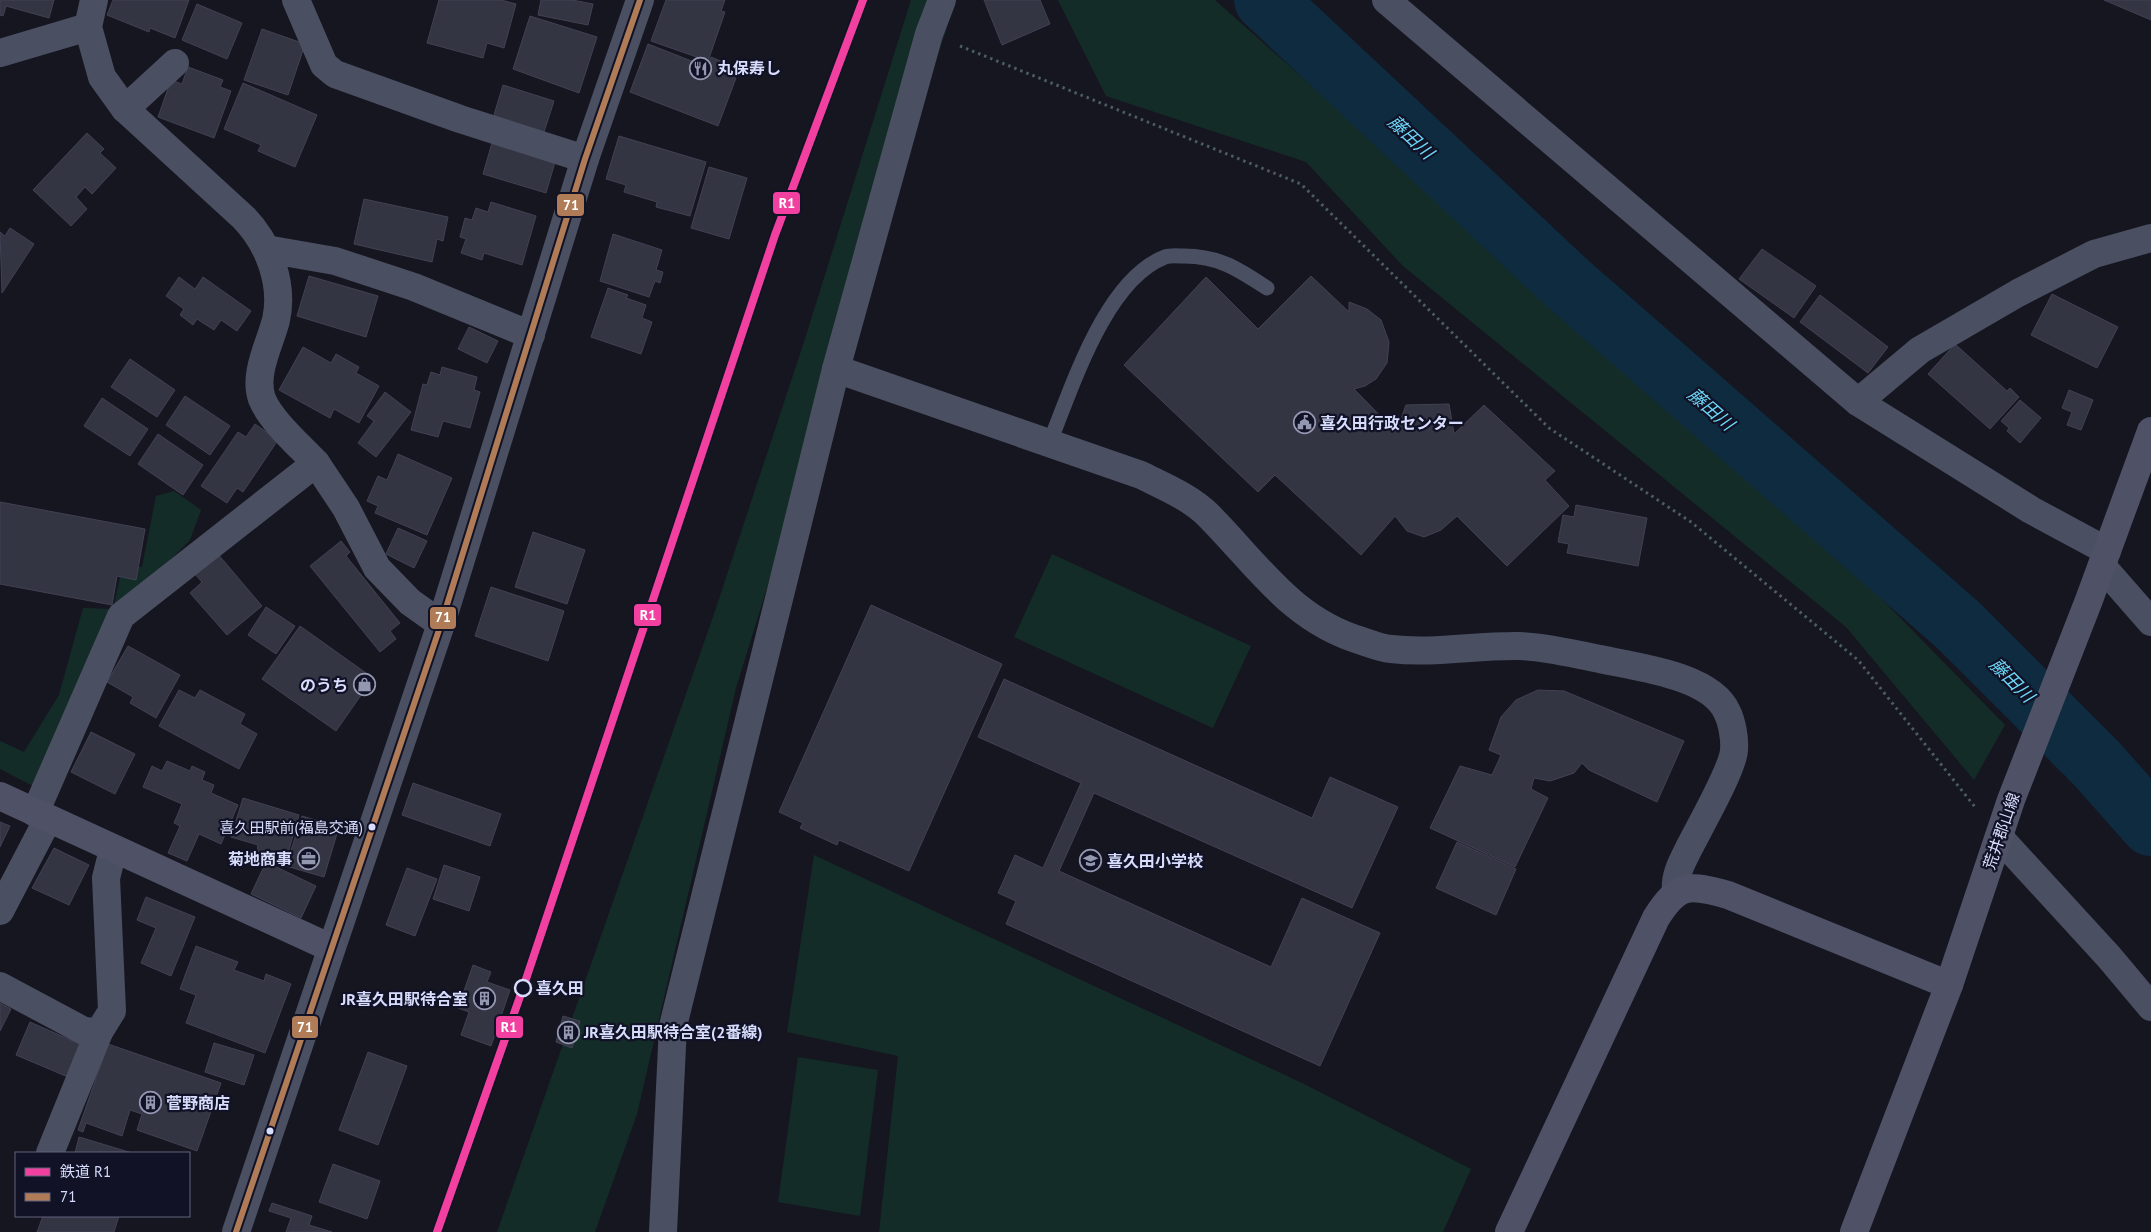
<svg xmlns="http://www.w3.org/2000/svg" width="2151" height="1232" font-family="'PT Sans','Noto Sans JP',sans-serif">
  <rect width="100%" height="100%" fill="#161621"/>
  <!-- green -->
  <g fill="#142c28">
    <path d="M 911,0 L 956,0 L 838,358 L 736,688 L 637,1114 L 595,1232 L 497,1232 L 713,617 L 803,345 Z"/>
    <path d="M 1058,0 L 1215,0 L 1828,544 L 2005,725 L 1974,780 L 1846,627 L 1403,266 L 1306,162 L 1106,96 Z"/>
    <path d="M 174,491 L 201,510 L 190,540 L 112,618 L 33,786 L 0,769 L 0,741 L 24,752 L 59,695 L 83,608 L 113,609 L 123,564 L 142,567 L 156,496 Z"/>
    <path d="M 1052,554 L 1251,646 L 1213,728 L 1014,637 Z"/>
    <path d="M 814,855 L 1304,1084 L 1471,1169 L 1443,1232 L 879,1232 L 898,1056 L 787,1032 Z"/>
    <path d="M 798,1057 L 878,1070 L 860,1216 L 778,1202 Z"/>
  </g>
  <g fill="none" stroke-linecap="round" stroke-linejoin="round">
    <!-- river -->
    <path stroke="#0e2b40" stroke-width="62" d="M 1265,0 L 1566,282 L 1958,625 L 2096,763 L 2151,825"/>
  </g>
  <!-- building -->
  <g fill="#343543" stroke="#414154">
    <path d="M 0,0 L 54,0 L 49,18 L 6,6 L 3,16 L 0,15 Z"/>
    <path d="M 113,0 L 189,0 L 175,38 L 150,28 L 149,32 L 107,15 Z"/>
    <path d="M 439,0 L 501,0 L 516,4 L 504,48 L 487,43 L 483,58 L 427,43 Z"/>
    <path d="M 541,0 L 572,0 L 593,4 L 588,25 L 538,15 Z"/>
    <path d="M 666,0 L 725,0 L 721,11 L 725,12 L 708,61 L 651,41 Z"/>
    <path d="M 984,0 L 1040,0 L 1050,24 L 1002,45 Z"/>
    <path d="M 2104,0 L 2151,0 L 2151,20 Z"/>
    <path d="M 197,4 L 242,23 L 227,59 L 182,40 Z"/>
    <path d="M 530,16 L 597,37 L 579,93 L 513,69 Z"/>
    <path d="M 262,29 L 305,44 L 288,95 L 244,80 Z"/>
    <path d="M 648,44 L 707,67 L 711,57 L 735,67 L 731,76 L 736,78 L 718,126 L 630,92 Z"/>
    <path d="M 188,67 L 223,80 L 220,87 L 231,91 L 214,138 L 158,117 L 171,80 L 182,84 Z"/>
    <path d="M 243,83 L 317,115 L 295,167 L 258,151 L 261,145 L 224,129 Z"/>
    <path d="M 503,85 L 554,101 L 543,135 L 493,118 Z"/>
    <path d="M 87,133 L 104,149 L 100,153 L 116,168 L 92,194 L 85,187 L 76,197 L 87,209 L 71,226 L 33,190 Z"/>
    <path d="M 619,136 L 706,162 L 690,216 L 656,207 L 657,202 L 624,192 L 626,185 L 606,179 Z"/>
    <path d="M 492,143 L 555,162 L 546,193 L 483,174 Z"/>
    <path d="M 709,167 L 747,178 L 729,239 L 691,228 Z"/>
    <path d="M 364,199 L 448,217 L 443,241 L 437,239 L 432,262 L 354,244 Z"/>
    <path d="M 491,202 L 536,216 L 522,265 L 484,253 L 482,260 L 461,253 L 466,239 L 460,237 L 465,218 L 472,220 L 476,208 L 488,212 Z"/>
    <path d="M 10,228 L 34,244 L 2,293 L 0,232 L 5,236 Z"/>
    <path d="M 613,234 L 662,250 L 656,270 L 663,272 L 660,283 L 655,281 L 649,297 L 600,281 Z"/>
    <path d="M 1762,249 L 1816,286 L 1794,318 L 1739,279 Z"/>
    <path d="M 309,276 L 378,296 L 366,337 L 297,316 Z"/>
    <path d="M 1311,276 L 1349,312 L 1349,302 L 1367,309 L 1381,320 L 1389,342 L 1387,363 L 1376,379 L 1365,386 L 1354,389 L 1396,432 L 1406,405 L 1449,404 L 1454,434 L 1484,405 L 1555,471 L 1545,480 L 1569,506 L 1507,566 L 1457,516 L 1441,530 L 1424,537 L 1407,531 L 1395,516 L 1361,555 L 1275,475 L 1258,492 L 1124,365 L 1206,277 L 1258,329 Z"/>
    <path d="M 179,277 L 195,289 L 203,277 L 251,311 L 237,331 L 221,320 L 214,330 L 197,319 L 193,325 L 180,315 L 184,309 L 166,296 Z"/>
    <path d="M 608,288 L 628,295 L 626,298 L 646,305 L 642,318 L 652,322 L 641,354 L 591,337 Z"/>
    <path d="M 2052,294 L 2118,327 L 2097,368 L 2031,335 Z"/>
    <path d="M 1820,295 L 1888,347 L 1868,373 L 1800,322 Z"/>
    <path d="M 469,327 L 498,341 L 487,363 L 458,349 Z"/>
    <path d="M 1955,344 L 2007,391 L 2010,388 L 2019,397 L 1990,429 L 1928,374 Z"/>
    <path d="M 303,347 L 331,363 L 336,354 L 359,367 L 356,373 L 379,386 L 359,423 L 334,409 L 330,418 L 279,390 Z"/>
    <path d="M 130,359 L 175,390 L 157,417 L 111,387 Z"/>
    <path d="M 442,367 L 477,377 L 474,390 L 480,392 L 470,428 L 443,421 L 438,437 L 411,430 L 423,384 L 427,385 L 431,372 L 440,375 Z"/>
    <path d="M 2069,390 L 2093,400 L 2081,430 L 2067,425 L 2072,412 L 2062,408 Z"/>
    <path d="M 385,392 L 411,412 L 376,457 L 358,443 L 374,421 L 367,416 Z"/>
    <path d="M 185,396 L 230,426 L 210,455 L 166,425 Z"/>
    <path d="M 102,398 L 148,429 L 130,456 L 84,426 Z"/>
    <path d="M 2020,400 L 2041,418 L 2020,443 L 2007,431 L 2009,428 L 2001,421 Z"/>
    <path d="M 255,424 L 278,440 L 243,492 L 237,488 L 227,503 L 201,486 L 238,432 L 246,437 Z"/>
    <path d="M 158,434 L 203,465 L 183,495 L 138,464 Z"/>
    <path d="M 398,454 L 452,478 L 427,535 L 375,513 L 378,506 L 367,501 L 378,476 L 387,480 Z"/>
    <path d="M 0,502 L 145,529 L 136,580 L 117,576 L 112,605 L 0,584 Z"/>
    <path d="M 1576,505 L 1647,518 L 1638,566 L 1567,553 L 1569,544 L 1558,542 L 1563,515 L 1574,517 Z"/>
    <path d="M 398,528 L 427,541 L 414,568 L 386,554 Z"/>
    <path d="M 533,532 L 585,550 L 567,604 L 515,587 Z"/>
    <path d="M 341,541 L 350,552 L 346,556 L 400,623 L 390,631 L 396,639 L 380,652 L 310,566 Z"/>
    <path d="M 217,553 L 262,606 L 227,635 L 190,593 L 202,582 L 194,573 Z"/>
    <path d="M 491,587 L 564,611 L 548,661 L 475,636 Z"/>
    <path d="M 871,605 L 1002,664 L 909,871 L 839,840 L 837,845 L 800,828 L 803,823 L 779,812 Z"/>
    <path d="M 266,607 L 295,626 L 276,654 L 248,635 Z"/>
    <path d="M 300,626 L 373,678 L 336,731 L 262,679 Z"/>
    <path d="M 128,646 L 180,675 L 156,718 L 130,703 L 133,697 L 107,682 Z"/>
    <path d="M 1004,679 L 1312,818 L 1330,777 L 1398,807 L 1352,908 L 1094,793 L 1059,871 L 1271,967 L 1302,898 L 1380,933 L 1320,1066 L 1006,924 L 1016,901 L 998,893 L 1015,855 L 1043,868 L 1081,783 L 978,737 Z"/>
    <path d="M 179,690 L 195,698 L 200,690 L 245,714 L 240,724 L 257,734 L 239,769 L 159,726 Z"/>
    <path d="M 1538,690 L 1564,691 L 1684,741 L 1657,802 L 1589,770 L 1582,763 L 1574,773 L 1550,781 L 1534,778 L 1531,789 L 1548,798 L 1515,867 L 1430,828 L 1460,766 L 1492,775 L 1501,755 L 1489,750 L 1501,717 L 1516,700 Z"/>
    <path d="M 91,732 L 135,754 L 115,794 L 71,772 Z"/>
    <path d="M 167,761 L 190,771 L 192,766 L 205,772 L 202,780 L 214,785 L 211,793 L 238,805 L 221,844 L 199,834 L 187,861 L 168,853 L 180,826 L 174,823 L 182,804 L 143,787 L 152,766 L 162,771 Z"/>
    <path d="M 413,783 L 501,814 L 490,846 L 402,815 Z"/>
    <path d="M 243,798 L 299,815 L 286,860 L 257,851 L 258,845 L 231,837 Z"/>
    <path d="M 302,816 L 339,827 L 324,877 L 286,866 Z"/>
    <path d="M 0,822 L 10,826 L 0,847 Z"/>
    <path d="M 1457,842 L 1516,869 L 1496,915 L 1436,888 Z"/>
    <path d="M 54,848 L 89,865 L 69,905 L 32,888 Z"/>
    <path d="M 266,862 L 316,886 L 301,918 L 251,894 Z"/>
    <path d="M 444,865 L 480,877 L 469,911 L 433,899 Z"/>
    <path d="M 407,868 L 437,879 L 415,936 L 386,925 Z"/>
    <path d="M 146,897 L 195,917 L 171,976 L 141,963 L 156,928 L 137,920 Z"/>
    <path d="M 196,946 L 238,962 L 234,970 L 264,981 L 266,974 L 291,984 L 265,1053 L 186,1023 L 196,995 L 180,989 Z"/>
    <path d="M 473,965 L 491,972 L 487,982 L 510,990 L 491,1046 L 461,1035 L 469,1012 L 458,1008 Z"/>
    <path d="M 0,1003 L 11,1009 L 0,1031 Z"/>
    <path d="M 563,1016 L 580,1021 L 572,1048 L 556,1042 Z"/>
    <path d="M 30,1022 L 82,1045 L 68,1077 L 16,1055 Z"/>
    <path d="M 214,1043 L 254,1055 L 244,1085 L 205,1072 Z"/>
    <path d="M 108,1044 L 221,1083 L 197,1151 L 137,1130 L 142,1114 L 130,1110 L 122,1136 L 86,1123 L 83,1132 L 78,1130 Z"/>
    <path d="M 368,1052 L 407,1066 L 378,1145 L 339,1130 Z"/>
    <path d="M 79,1137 L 132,1153 L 75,1153 Z"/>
    <path d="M 333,1164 L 380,1181 L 367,1219 L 319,1202 Z"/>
    <path d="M 272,1203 L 312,1216 L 309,1225 L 332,1232 L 286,1232 L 291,1218 L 269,1211 Z"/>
    <path d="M 43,1216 L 119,1216 L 114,1232 L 37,1232 Z"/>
  </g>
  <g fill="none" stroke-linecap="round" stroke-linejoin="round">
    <!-- path -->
    <path stroke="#4b5c63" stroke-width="3" stroke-dasharray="2.5 4" stroke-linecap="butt" d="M 960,46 L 1301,184 L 1549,428 L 1691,522 L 1858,660 L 1975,807"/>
    <!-- lane -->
    <path stroke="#4b4f62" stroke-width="15" d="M 1049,444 C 1072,388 1105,280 1165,257 C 1170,255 1178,256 1184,256 C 1219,256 1238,269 1267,288"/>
    <!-- street -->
    <g stroke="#4b4f62" stroke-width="28">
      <path d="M 296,0 L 324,65 L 335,74 L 460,119 L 585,159"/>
      <path d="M 1386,0 L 1858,402 L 2031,510 L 2107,551"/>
      <path d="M 0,53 L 88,27"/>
      <path d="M 125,109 L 175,63"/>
      <path d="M 266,249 L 335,261 L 414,287 L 531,335"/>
      <path d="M 836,369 L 1141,475 C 1163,486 1190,497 1208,515 C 1257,564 1291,620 1362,641 C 1371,644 1381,648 1391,649 C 1434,654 1477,645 1520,646 C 1547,647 1573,654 1600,659 C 1635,667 1711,675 1727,712 C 1732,722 1735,739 1734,750 C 1733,769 1699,828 1689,848 C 1682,862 1674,876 1676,892"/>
      <path d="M 1858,402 L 1920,350 L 2018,293 L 2094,254 L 2151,238"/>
      <path d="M 316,463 L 346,508 L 377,568 L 410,602 L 441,624"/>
      <path d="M 2102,566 L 2151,622"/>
      <path d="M 35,813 L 121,616 L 316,463 C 300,446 271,421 262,399 C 253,374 270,344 276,320 C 284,284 269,244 244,218 L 125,109 L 102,77 L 88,27 L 94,0"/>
      <path d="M 1999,837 L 2109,957 L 2151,1007"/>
      <path d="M 0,911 L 48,819"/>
      <path d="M 0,986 L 84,1031 L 99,1032 L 112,1011 L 106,878 L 113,850"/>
      <path d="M 50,1153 L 99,1032"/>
      <path d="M 236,1232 L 441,624 L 585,159 L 640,0"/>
      <path d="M 663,1232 L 673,1026 L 836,369 L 929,34 L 942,0"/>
    </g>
    <!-- secondary -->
    <g stroke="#4f5267" stroke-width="28">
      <path d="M 0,796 L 331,948"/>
      <path d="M 1509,1232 L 1656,918 C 1678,883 1689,884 1728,895 L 1949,985"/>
      <path d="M 1854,1232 L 1949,985 L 2011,800 L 2089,600 L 2151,431"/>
    </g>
    <defs>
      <path id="bus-1" d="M 236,1232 L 441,624 L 585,159 L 640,0"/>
    </defs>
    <!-- bus-1 casing -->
    <use href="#bus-1" stroke="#111226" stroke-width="10"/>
    <!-- bus-1 -->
    <use href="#bus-1" stroke="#b07c57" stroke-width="6"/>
    <defs>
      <path id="rail-1" d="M 437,1232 L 523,988 L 775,235 L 863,0"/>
    </defs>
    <!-- rail-1 casing -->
    <use href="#rail-1" stroke="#111226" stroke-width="11"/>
    <!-- rail-1 -->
    <use href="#rail-1" stroke="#f240a1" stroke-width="8"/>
  </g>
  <!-- icons -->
  <defs>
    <symbol id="restaurant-ring" viewBox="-11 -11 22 22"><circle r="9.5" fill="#111226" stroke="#9497b0" stroke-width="1.5"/><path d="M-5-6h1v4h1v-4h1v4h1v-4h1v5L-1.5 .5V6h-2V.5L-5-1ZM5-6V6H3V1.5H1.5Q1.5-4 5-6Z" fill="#9497b0"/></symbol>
    <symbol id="civic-ring" viewBox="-11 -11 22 22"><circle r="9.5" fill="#111226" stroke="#9497b0" stroke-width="1.5"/><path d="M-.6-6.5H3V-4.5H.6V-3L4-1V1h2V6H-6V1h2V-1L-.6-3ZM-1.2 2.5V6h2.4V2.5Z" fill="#9497b0"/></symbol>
    <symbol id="shop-ring" viewBox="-11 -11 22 22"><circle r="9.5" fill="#111226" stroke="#9497b0" stroke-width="1.5"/><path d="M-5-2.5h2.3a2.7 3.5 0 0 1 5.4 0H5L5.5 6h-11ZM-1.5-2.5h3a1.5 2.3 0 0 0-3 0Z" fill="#9497b0"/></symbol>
    <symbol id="office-ring" viewBox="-11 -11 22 22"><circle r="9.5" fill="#111226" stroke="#9497b0" stroke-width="1.5"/><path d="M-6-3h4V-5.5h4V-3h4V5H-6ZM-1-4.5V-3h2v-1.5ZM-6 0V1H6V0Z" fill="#9497b0"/></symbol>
    <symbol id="school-ring" viewBox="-11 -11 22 22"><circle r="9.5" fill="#111226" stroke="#9497b0" stroke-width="1.5"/><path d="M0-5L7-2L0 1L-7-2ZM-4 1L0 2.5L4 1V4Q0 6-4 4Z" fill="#9497b0"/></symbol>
    <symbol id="building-ring" viewBox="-11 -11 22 22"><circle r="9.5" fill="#111226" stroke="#9497b0" stroke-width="1.5"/><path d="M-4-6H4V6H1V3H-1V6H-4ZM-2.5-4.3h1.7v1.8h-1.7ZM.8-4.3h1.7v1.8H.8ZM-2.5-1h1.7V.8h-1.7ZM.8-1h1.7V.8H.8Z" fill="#9497b0"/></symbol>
  </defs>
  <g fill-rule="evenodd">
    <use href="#restaurant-ring" x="688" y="56" width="25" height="25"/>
    <use href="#civic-ring" x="1292" y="410" width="25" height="25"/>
    <use href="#shop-ring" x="352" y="672" width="25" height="25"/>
    <use href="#office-ring" x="296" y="846" width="25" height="25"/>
    <use href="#school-ring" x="1078" y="848" width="25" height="25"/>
    <use href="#building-ring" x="472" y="986" width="25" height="25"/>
    <use href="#building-ring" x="556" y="1020" width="25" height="25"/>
    <use href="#building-ring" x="138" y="1090" width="25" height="25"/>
  </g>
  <!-- markers -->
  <g fill="#d8ddfd" stroke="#111226" stroke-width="2">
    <circle cx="372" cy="827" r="4.5"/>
    <circle cx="270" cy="1131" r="4.5"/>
  </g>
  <circle fill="#111226" stroke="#d8ddfd" stroke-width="2.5" cx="523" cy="988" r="8"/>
  <g text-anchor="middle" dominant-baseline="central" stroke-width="4.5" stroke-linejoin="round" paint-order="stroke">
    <!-- bus labels -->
    <g font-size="15" fill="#d8ddfd" stroke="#111226" text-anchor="end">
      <text x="363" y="827">喜久田駅前(福島交通)</text>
    </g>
    <!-- poi labels -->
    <g font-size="16" font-weight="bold" fill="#d8ddfd" stroke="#111226" text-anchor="start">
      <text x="717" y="68">丸保寿し</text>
      <text x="1320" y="423">喜久田行政センター</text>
      <text x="348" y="685" text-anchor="end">のうち</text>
      <text x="292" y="859" text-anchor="end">菊地商事</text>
      <text x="1107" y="861">喜久田小学校</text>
      <text x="468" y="999" text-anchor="end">JR喜久田駅待合室</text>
      <text x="584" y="1032">JR喜久田駅待合室(2番線)</text>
      <text x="166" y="1103">菅野商店</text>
    </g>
    <!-- street labels -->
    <g font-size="16" fill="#d8ddfd" stroke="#111226">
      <text transform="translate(2001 831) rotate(-71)">荒井郡山線</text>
    </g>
    <!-- stop labels -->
    <g font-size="16" font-weight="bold" fill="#d8ddfd" stroke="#111226" text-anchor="start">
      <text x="536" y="988">喜久田</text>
    </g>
    <!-- water labels -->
    <g font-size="18" font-style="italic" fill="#6cd7f8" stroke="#111226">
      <text transform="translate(1411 137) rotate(43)">藤田川</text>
      <text transform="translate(1711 409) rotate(41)">藤田川</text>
      <text transform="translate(2012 680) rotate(45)">藤田川</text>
    </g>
  </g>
  <g stroke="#111226" stroke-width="2">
    <rect x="772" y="191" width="29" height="24" rx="5" fill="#f240a1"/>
    <rect x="556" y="193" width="29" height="24" rx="5" fill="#b07c57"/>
    <rect x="633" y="603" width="29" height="24" rx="5" fill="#f240a1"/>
    <rect x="429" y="606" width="28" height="24" rx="5" fill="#b07c57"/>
    <rect x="495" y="1015" width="29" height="24" rx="5" fill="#f240a1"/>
    <rect x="291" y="1015" width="28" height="24" rx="5" fill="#b07c57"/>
  </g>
  <g font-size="14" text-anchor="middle" font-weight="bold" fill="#fff">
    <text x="787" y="208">R1</text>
    <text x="571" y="210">71</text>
    <text x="648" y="620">R1</text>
    <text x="443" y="622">71</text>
    <text x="509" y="1032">R1</text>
    <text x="305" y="1032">71</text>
  </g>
  <!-- legend -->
  <rect x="15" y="1152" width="175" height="65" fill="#111226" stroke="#61637c"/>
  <rect x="25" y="1168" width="25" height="8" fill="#f240a1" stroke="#61637c"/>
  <text x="60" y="1177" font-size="15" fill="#d8ddfd">鉄道 R1</text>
  <rect x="25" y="1193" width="25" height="8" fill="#b07c57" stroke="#61637c"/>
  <text x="60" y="1202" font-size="15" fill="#d8ddfd">71</text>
</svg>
